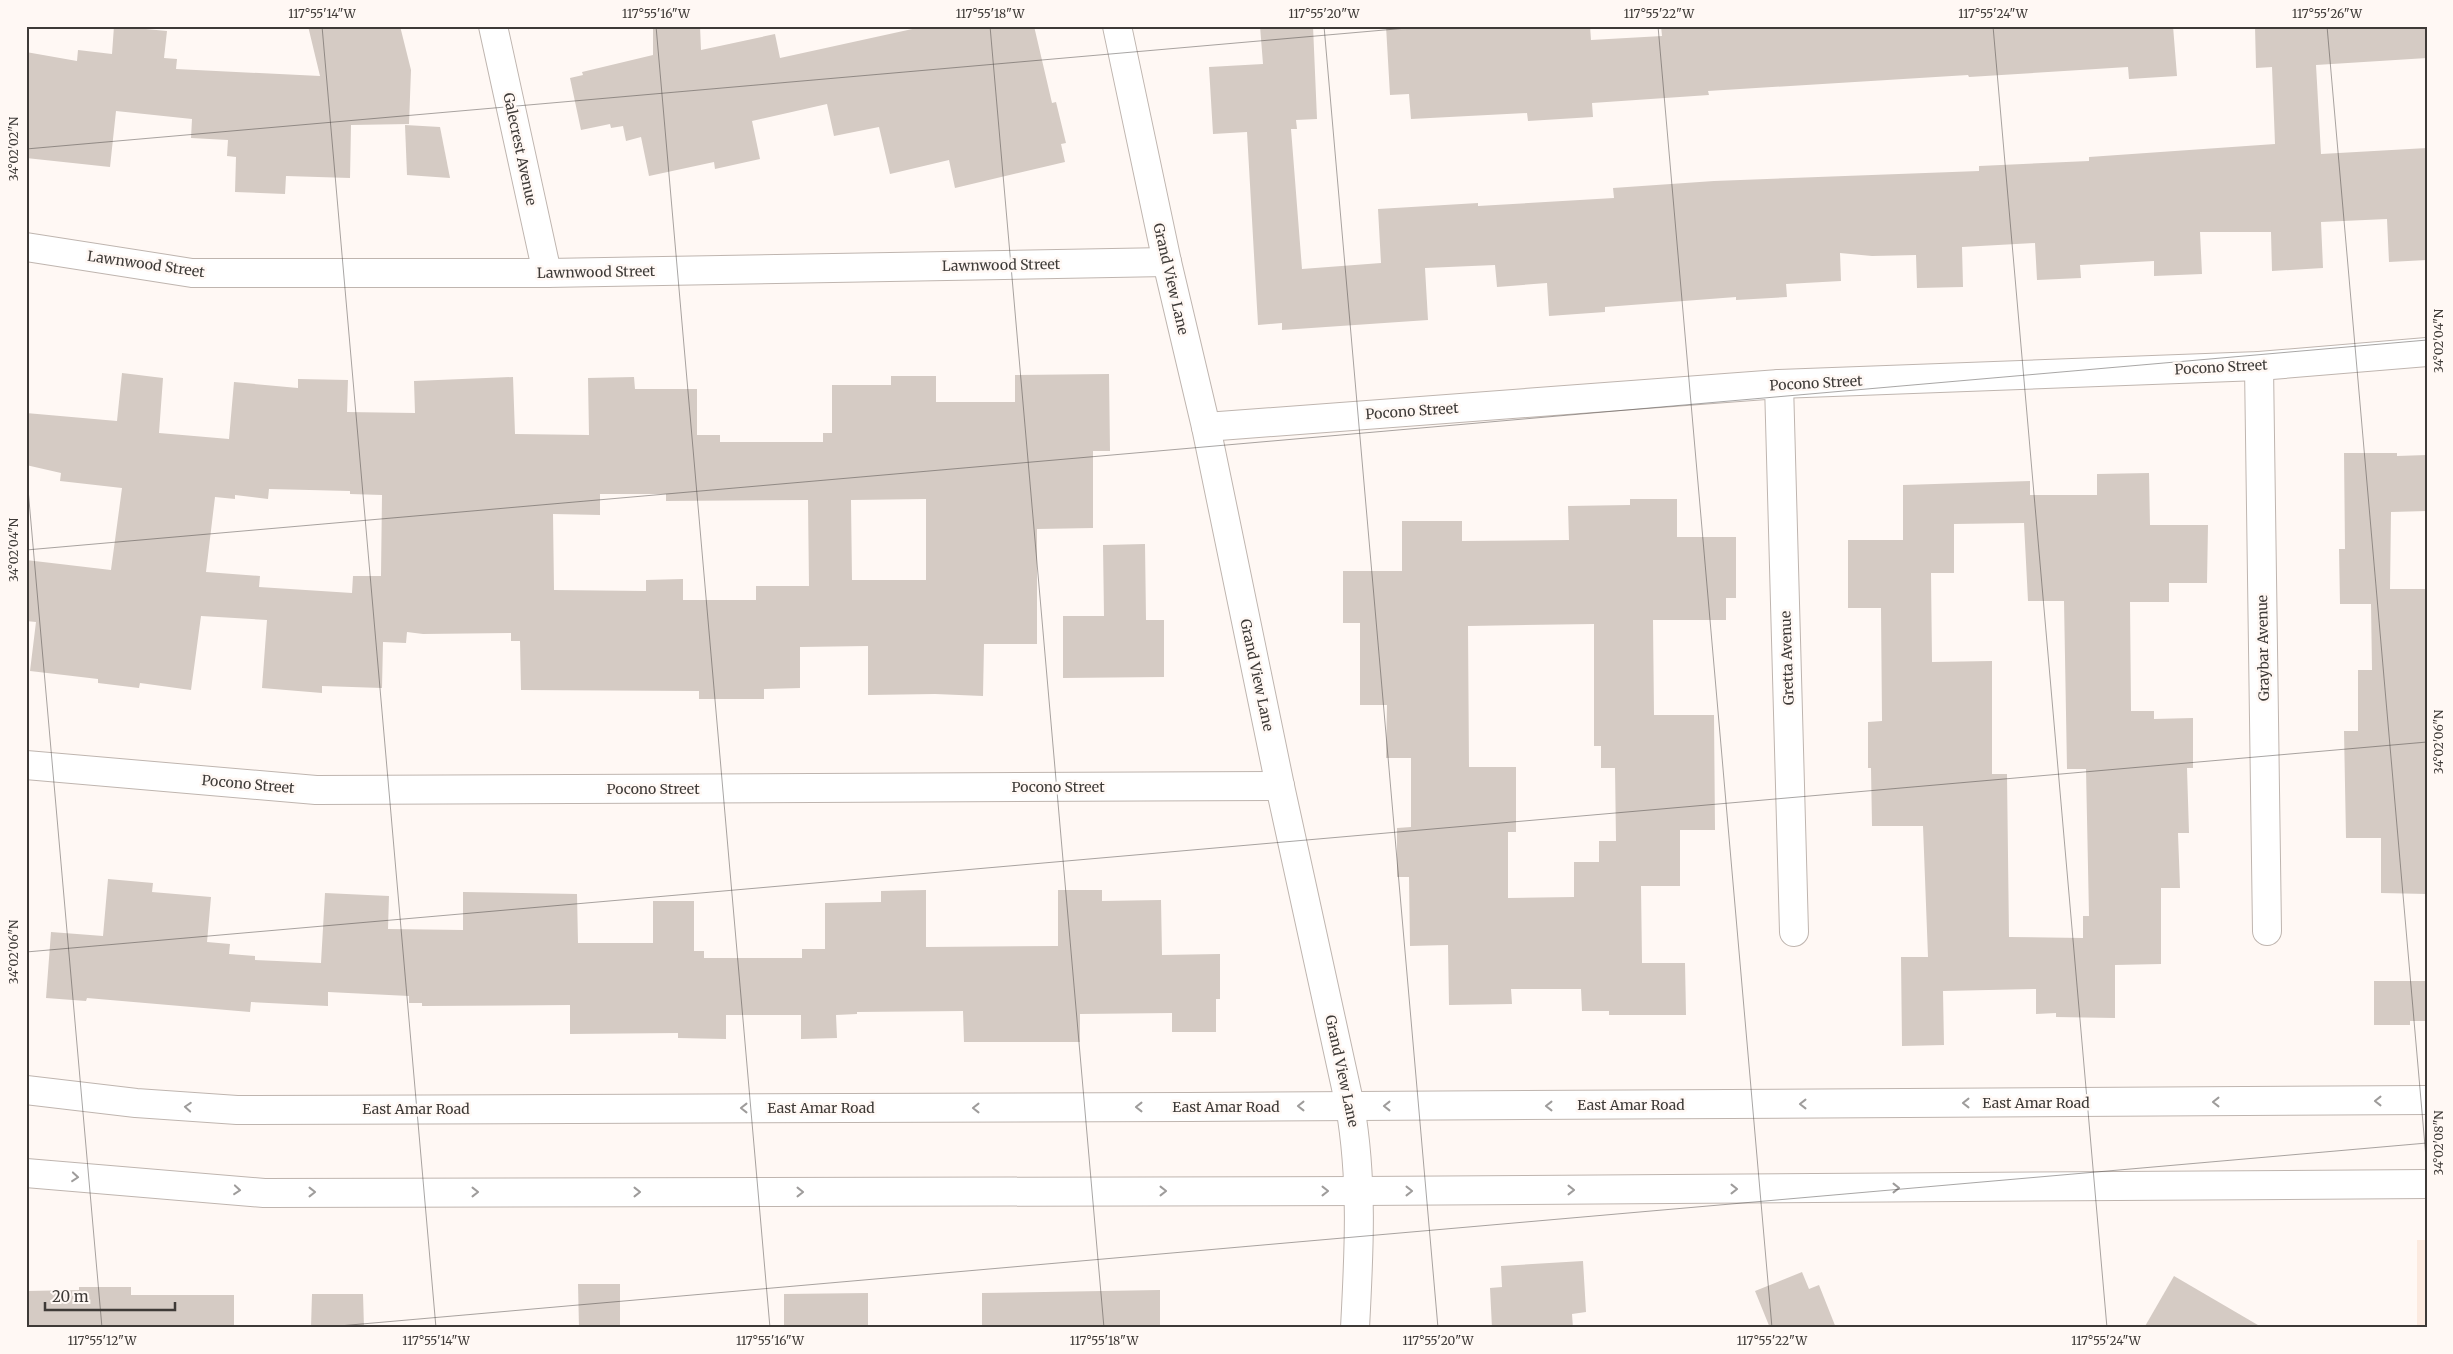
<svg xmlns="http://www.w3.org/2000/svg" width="2453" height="1354" font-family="Merriweather,serif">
  <rect width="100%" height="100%" fill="#fff8f4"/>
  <!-- built -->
  <rect fill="#fceadf" x="2417" y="1240" width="10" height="88"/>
  <!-- building -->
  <g fill="#d5cbc4" fill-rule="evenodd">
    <path d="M 114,26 L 167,31 L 164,58 L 177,59 L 176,69 L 320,76 L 308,26 L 400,26 L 411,70 L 409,124 L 351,125 L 350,178 L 286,176 L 285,194 L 235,192 L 236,157 L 227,156 L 228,140 L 191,138 L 192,119 L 116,111 L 110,167 L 26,158 L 26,52 L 77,61 L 78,50 L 112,54 Z"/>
    <path d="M 653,26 L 700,26 L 701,50 L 775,34 L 780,58 L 926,26 L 1034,26 L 1052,103 L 1056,102 L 1066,143 L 1061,144 L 1065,162 L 955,188 L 949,160 L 890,174 L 879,127 L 834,136 L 827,104 L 752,121 L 760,159 L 715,169 L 714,162 L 649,176 L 641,137 L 626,141 L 623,126 L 611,128 L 610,124 L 581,130 L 570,78 L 583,75 L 582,72 L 653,55 Z"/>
    <path d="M 1260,26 L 1313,26 L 1317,119 L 1296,120 L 1297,129 L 1291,129 L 1302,269 L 1381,263 L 1378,209 L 1478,203 L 1478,206 L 1614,198 L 1613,188 L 1714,181 L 1979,171 L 1979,166 L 2089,161 L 2089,157 L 2275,144 L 2272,67 L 2256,68 L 2255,26 L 2427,26 L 2427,58 L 2316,65 L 2321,154 L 2427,148 L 2427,260 L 2389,262 L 2387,219 L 2321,222 L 2323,268 L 2272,271 L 2271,232 L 2200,232 L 2202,274 L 2154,276 L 2154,261 L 2080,265 L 2081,278 L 2037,280 L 2035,243 L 1962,247 L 1963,287 L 1917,288 L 1916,255 L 1872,256 L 1840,253 L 1841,281 L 1786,284 L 1787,297 L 1736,300 L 1736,297 L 1605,307 L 1605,312 L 1549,316 L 1547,283 L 1497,287 L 1495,265 L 1425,268 L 1428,320 L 1282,330 L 1282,323 L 1258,325 L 1247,132 L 1213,134 L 1209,67 L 1263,64 Z"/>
    <path d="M 1386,26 L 1590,26 L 1591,40 L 1662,36 L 1661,26 L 2173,26 L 2177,76 L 2129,79 L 2128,67 L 1969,77 L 1968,75 L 1708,91 L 1709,95 L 1592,103 L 1593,117 L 1528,121 L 1527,113 L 1411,119 L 1409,94 L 1390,95 Z"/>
    <path d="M 405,125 L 440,127 L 450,178 L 407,175 Z"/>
    <path d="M 122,373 L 163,378 L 159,433 L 229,439 L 234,382 L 298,388 L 298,379 L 348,380 L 347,412 L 415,413 L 414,381 L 513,377 L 515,434 L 589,435 L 588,378 L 634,377 L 635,389 L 697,389 L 697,435 L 720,435 L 720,442 L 823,442 L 823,433 L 832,433 L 832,385 L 891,385 L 891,376 L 936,376 L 936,402 L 1015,402 L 1015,375 L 1109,374 L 1110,451 L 1093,451 L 1093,528 L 1037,529 L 1037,644 L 984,644 L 983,696 L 935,694 L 868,695 L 868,646 L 800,647 L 800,688 L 764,689 L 764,699 L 699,699 L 699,691 L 521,690 L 520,641 L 511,641 L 511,633 L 423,634 L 407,632 L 406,643 L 383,642 L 382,688 L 322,686 L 322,693 L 262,688 L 267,620 L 201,616 L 191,690 L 140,683 L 139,688 L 98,683 L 98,679 L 30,671 L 36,622 L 26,621 L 26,560 L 111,570 L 122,488 L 60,481 L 61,473 L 26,465 L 26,413 L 117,421 ZM 269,489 L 350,491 L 350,494 L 382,495 L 381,576 L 353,576 L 352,593 L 259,587 L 260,576 L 206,572 L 215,497 L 235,499 L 235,495 L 268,499 ZM 600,494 L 666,494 L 666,501 L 808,500 L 809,586 L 756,586 L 756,600 L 683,600 L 683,579 L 646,580 L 646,591 L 554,590 L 553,514 L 600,515 ZM 926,499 L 926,580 L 852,580 L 851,500 Z"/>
    <path d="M 2344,453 L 2397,453 L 2397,456 L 2427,455 L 2427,511 L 2391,512 L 2390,589 L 2427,589 L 2427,894 L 2381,893 L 2381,838 L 2346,838 L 2344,731 L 2358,731 L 2358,670 L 2372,670 L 2371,604 L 2340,604 L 2339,549 L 2345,549 Z"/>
    <path d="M 2149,473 L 2150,525 L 2208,525 L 2207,583 L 2169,583 L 2169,602 L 2130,602 L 2131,711 L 2154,711 L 2154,719 L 2193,718 L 2193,768 L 2187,768 L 2189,833 L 2178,833 L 2180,888 L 2161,888 L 2161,964 L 2115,965 L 2115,1018 L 2056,1017 L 2056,1013 L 2036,1014 L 2036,989 L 1943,991 L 1944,1045 L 1902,1046 L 1901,957 L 1928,957 L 1923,826 L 1872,826 L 1871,768 L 1868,768 L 1868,722 L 1882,721 L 1881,608 L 1848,608 L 1848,540 L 1903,540 L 1903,485 L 2030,481 L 2030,495 L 2097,495 L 2097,474 ZM 2024,523 L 2028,601 L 2064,601 L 2067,769 L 2086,769 L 2089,916 L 2083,916 L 2083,938 L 2009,937 L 2007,774 L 1992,774 L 1992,661 L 1932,662 L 1931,573 L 1954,573 L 1954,524 Z"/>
    <path d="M 1630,499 L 1677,499 L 1677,537 L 1736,537 L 1736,598 L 1726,598 L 1726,620 L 1653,620 L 1654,715 L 1714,715 L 1715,830 L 1680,830 L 1680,886 L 1641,886 L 1642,963 L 1685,963 L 1686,1015 L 1609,1015 L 1609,1011 L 1582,1011 L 1581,989 L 1511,989 L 1512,1004 L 1449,1005 L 1448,945 L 1410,946 L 1409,877 L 1397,877 L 1397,828 L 1411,827 L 1411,758 L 1386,758 L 1387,705 L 1360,705 L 1360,623 L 1343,623 L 1343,571 L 1402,571 L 1402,521 L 1462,521 L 1462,541 L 1569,540 L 1568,506 L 1630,505 ZM 1594,624 L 1594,746 L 1601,746 L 1601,768 L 1615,768 L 1616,841 L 1599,841 L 1599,862 L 1574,862 L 1574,897 L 1508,898 L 1508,832 L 1516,832 L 1516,767 L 1469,767 L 1468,626 Z"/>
    <path d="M 1145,544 L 1146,620 L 1164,620 L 1164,677 L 1063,678 L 1063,616 L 1104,616 L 1103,545 Z"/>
    <path d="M 108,879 L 153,883 L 152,892 L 211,897 L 207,942 L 230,944 L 229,954 L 255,956 L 255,960 L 321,963 L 325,893 L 389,896 L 388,929 L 463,930 L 463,892 L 577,894 L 578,943 L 653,943 L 653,901 L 694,901 L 694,951 L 704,951 L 704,958 L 802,958 L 802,949 L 825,949 L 825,903 L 881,902 L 881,891 L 926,890 L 926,947 L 1058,946 L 1058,890 L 1102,890 L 1102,901 L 1161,900 L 1162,955 L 1220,954 L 1220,999 L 1216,999 L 1216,1032 L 1172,1032 L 1172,1013 L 1080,1014 L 1080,1042 L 964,1042 L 963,1011 L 857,1012 L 857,1014 L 836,1015 L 837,1038 L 801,1039 L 801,1015 L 726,1015 L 726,1039 L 678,1038 L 678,1033 L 570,1034 L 570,1005 L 422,1006 L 422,1003 L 409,1003 L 409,996 L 328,992 L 328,1006 L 251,1002 L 250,1012 L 87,998 L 86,1001 L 46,998 L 51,932 L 103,936 Z"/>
    <path d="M 2374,981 L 2427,981 L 2427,1021 L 2410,1021 L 2410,1025 L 2374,1025 Z"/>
    <path d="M 1583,1261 L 1586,1312 L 1572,1314 L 1573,1328 L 1492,1328 L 1490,1288 L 1502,1287 L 1501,1266 Z"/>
    <path d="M 1802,1272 L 1809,1289 L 1819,1285 L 1836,1328 L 1770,1328 L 1755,1291 Z"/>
    <path d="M 2174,1276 L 2263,1328 L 2144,1328 Z"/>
    <path d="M 578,1284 L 620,1284 L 620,1328 L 579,1328 Z"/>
    <path d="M 79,1287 L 131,1287 L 131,1295 L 234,1295 L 234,1328 L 26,1328 L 26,1291 L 79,1290 Z"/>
    <path d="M 1160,1290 L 1160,1328 L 982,1328 L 982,1293 Z"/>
    <path d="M 868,1293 L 868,1328 L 784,1328 L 784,1294 Z"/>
    <path d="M 312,1294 L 363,1294 L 364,1328 L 311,1328 Z"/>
  </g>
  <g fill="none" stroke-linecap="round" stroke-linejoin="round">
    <defs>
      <g id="street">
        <path d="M 493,26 L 547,273"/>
        <path d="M 1117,26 L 1167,262 L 1206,427 L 1280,786 L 1350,1106 C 1363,1180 1359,1253 1355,1328"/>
        <path d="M 26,247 L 192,273 L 547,273 L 1167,262"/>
        <path d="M 2259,366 L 2267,931"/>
        <path d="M 1779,384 L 1794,932"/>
        <path d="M 1206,427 L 1779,384 L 2259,366 L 2427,352"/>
        <path d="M 26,765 L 316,790 L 1280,786"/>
      </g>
      <g id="primary">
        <path d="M 26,1090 L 136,1103 L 237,1110 L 1188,1107 L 2427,1100"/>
        <path d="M 26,1173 L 264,1193 L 1360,1191 L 2427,1184"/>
      </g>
    </defs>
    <!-- street casing -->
    <use href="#street" stroke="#bfb5af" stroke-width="30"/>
    <!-- primary casing -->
    <use href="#primary" stroke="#bfb5af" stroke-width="30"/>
    <!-- street -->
    <use href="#street" stroke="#fff" stroke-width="28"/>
    <!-- primary -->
    <use href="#primary" stroke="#fff" stroke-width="28"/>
  </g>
  <!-- one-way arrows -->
  <defs><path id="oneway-chevron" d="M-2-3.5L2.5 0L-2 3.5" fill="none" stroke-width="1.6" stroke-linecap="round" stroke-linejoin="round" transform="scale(1.25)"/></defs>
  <g stroke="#9e9c9b">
    <use href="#oneway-chevron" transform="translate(2378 1101) rotate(180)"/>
    <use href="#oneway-chevron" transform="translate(2216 1102) rotate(180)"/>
    <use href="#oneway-chevron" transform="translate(1966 1103) rotate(180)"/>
    <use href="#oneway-chevron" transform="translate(1803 1104) rotate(180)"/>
    <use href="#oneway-chevron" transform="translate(1301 1106) rotate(180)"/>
    <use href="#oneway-chevron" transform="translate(1387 1106) rotate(180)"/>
    <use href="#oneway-chevron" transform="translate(1549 1106) rotate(180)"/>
    <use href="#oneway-chevron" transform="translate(188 1107) rotate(-176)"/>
    <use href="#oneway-chevron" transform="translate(1139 1107) rotate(180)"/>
    <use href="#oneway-chevron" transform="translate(744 1108) rotate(180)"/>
    <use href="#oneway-chevron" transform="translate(976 1108) rotate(180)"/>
    <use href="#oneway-chevron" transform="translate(75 1177) rotate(5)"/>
    <use href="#oneway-chevron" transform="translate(1896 1188)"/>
    <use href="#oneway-chevron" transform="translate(1734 1189)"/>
    <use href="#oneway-chevron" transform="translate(237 1190) rotate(5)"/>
    <use href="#oneway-chevron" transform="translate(1571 1190)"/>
    <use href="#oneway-chevron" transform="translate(1163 1191)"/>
    <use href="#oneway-chevron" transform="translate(1325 1191)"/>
    <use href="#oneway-chevron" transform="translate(1409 1191)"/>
    <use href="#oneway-chevron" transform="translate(312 1192)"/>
    <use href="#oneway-chevron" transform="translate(475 1192)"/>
    <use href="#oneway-chevron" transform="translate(637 1192)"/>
    <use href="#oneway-chevron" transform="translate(800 1192)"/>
  </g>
  <!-- ticks -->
  <path fill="none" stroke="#3e3a37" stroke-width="1" stroke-opacity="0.45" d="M 322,26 L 436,1328M 656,26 L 770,1328M 990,26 L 1104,1328M 1324,26 L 1438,1328M 1658,26 L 1772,1328M 1993,26 L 2107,1328M 2327,26 L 2427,1169M 26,149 L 1430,26M 26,466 L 102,1328M 26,550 L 2427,340M 26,952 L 2427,742M 316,1328 L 2427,1143"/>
  <g text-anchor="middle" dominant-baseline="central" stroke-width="5" stroke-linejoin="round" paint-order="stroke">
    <!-- street labels -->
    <g font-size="14" fill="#3e3a37" stroke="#fff8f4">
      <text transform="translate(520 149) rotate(78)">Galecrest Avenue</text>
      <text transform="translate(146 264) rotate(8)">Lawnwood Street</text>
      <text transform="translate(1001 265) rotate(-1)">Lawnwood Street</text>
      <text transform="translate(596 272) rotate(-1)">Lawnwood Street</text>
      <text transform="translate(1171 279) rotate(77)">Grand View Lane</text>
      <text transform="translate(2221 367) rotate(-3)">Pocono Street</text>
      <text transform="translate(1816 383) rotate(-3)">Pocono Street</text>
      <text transform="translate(1412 411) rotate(-4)">Pocono Street</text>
      <text transform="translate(2263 648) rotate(-91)">Graybar Avenue</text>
      <text transform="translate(1787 658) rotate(-92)">Gretta Avenue</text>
      <text transform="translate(1257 675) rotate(78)">Grand View Lane</text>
      <text transform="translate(248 784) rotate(5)">Pocono Street</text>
      <text x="1058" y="787">Pocono Street</text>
      <text x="653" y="789">Pocono Street</text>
      <text transform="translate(1342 1071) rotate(78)">Grand View Lane</text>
      <text x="2036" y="1103">East Amar Road</text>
      <text x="1631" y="1105">East Amar Road</text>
      <text x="1226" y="1107">East Amar Road</text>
      <text x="821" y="1108">East Amar Road</text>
      <text x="416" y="1109">East Amar Road</text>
    </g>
  </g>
  <!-- border -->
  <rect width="2453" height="1354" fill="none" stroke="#fff8f4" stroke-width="55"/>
  <!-- scale -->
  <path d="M45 1302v8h130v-8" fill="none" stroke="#3e3a37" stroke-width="2.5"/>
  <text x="52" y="1302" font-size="15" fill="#3e3a37" stroke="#fff8f4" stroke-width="4" paint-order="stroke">20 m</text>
  <rect x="28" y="28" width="2398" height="1298" fill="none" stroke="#3e3a37" stroke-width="2"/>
  <g font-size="12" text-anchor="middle" fill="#3e3a37">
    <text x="322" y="18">117°55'14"W</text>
    <text x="656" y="18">117°55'16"W</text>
    <text x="990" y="18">117°55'18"W</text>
    <text x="1324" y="18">117°55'20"W</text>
    <text x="1659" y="18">117°55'22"W</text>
    <text x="1993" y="18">117°55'24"W</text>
    <text x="2327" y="18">117°55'26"W</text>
    <text transform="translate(14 149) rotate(-90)" y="4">34°02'02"N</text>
    <text transform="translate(2439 341) rotate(-90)" y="4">34°02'04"N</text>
    <text transform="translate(14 550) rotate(-90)" y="4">34°02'04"N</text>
    <text transform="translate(2439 742) rotate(-90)" y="4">34°02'06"N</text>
    <text transform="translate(14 952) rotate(-90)" y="4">34°02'06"N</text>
    <text transform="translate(2439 1143) rotate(-90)" y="4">34°02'08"N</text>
    <text x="102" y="1345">117°55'12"W</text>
    <text x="436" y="1345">117°55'14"W</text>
    <text x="770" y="1345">117°55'16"W</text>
    <text x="1104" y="1345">117°55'18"W</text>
    <text x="1438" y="1345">117°55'20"W</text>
    <text x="1772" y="1345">117°55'22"W</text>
    <text x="2106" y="1345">117°55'24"W</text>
  </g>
</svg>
